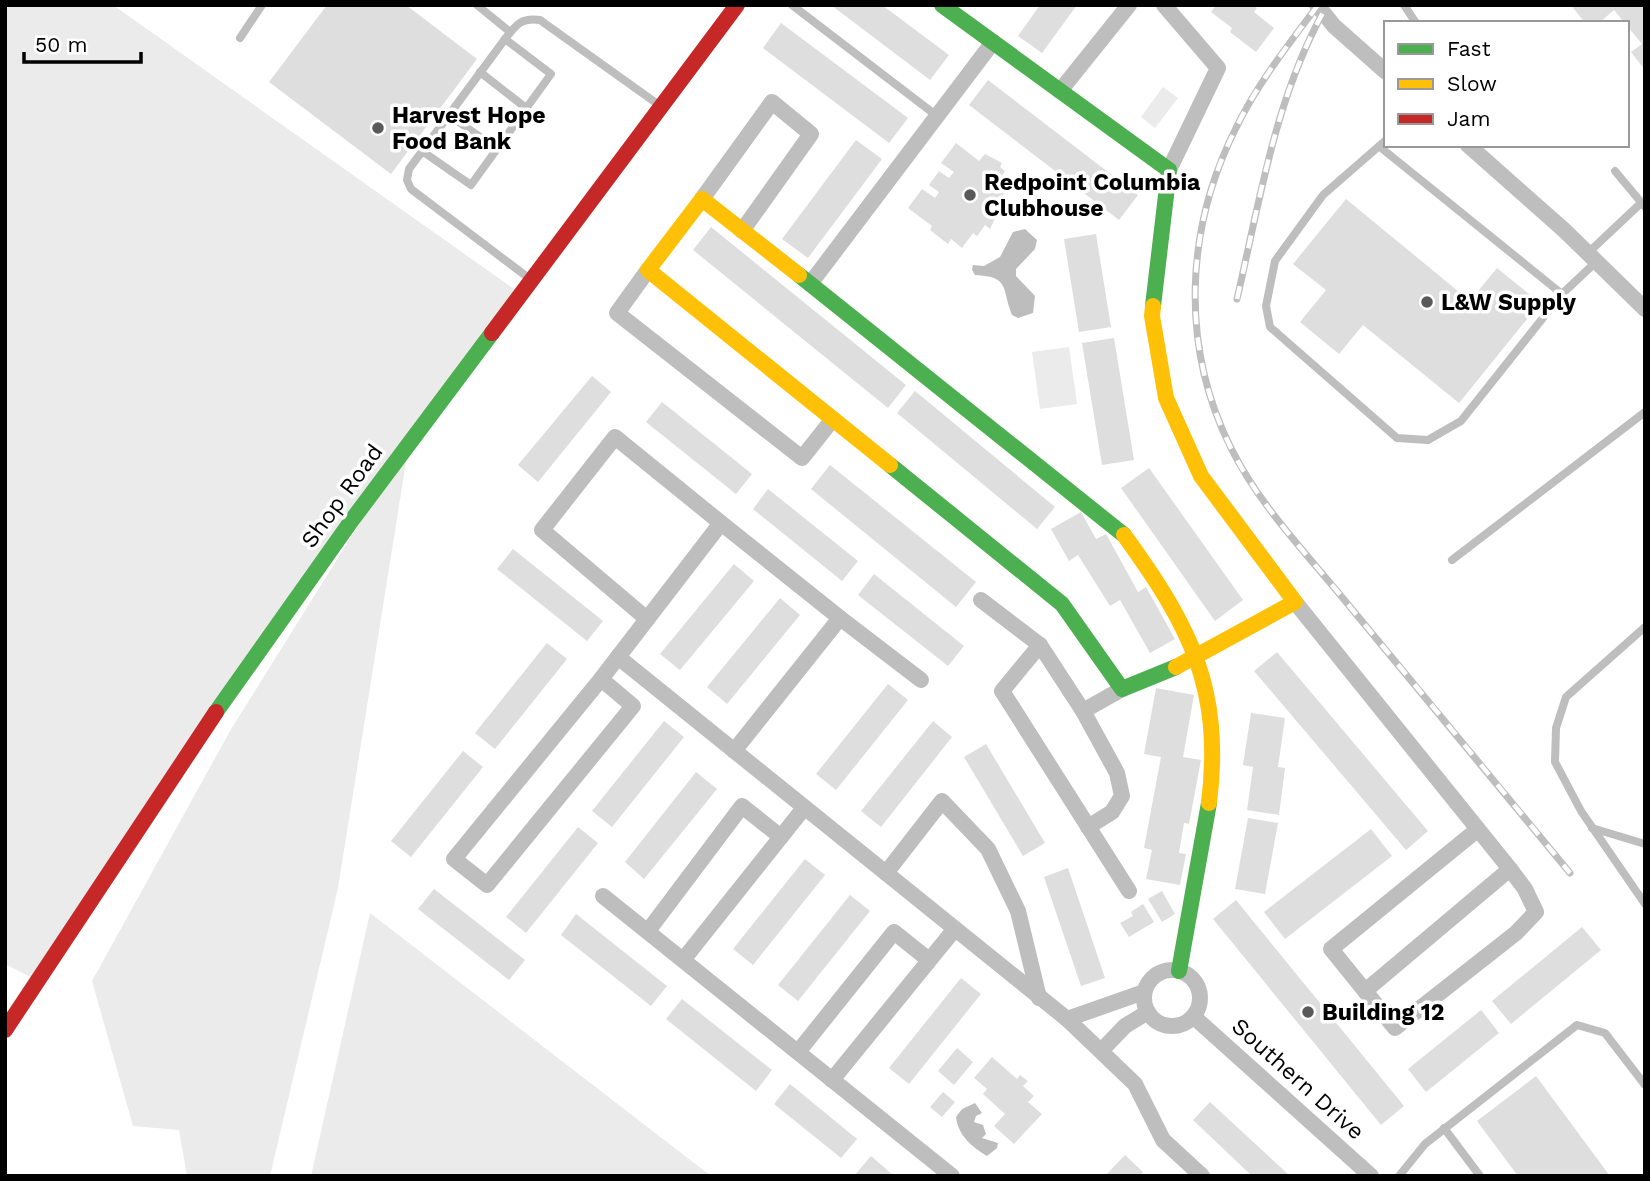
<svg xmlns="http://www.w3.org/2000/svg" width="1650" height="1181" font-family="'Work Sans',sans-serif">
  <rect width="100%" height="100%" fill="#fff"/>
  <!-- green -->
  <g fill="#ebebeb">
    <path d="M 5,5 L 113,5 L 521,294 L 409,443 L 338,888 L 270,1176 L 187,1176 L 179,1130 L 133,1126 L 92,981 L 230,731 L 402,455 L 38,981 L 5,964 Z"/>
    <path d="M 1163,87 L 1178,98 L 1155,128 L 1141,117 Z"/>
    <path d="M 1069,347 L 1077,404 L 1040,409 L 1032,352 Z"/>
    <path d="M 370,913 L 711,1176 L 311,1176 Z"/>
  </g>
  <!-- water -->
  <g fill="#bdbdbd">
    <path d="M 1025,229 L 1037,240 L 1035,249 L 1016,269 L 1016,276 L 1035,296 L 1033,313 L 1018,318 L 1012,315 C 1001,288 1011,277 975,275 L 972,270 L 973,265 L 984,266 L 1000,257 L 1013,232 Z"/>
    <path d="M 975,1103 L 982,1113 L 976,1116 L 974,1122 L 983,1125 L 986,1134 L 982,1138 L 998,1143 L 997,1148 L 987,1156 C 972,1147 958,1135 956,1117 L 962,1109 Z"/>
  </g>
  <!-- building -->
  <g fill="#dedede">
    <path d="M 327,5 L 406,5 L 477,59 L 391,174 L 269,82 Z"/>
    <path d="M 831,5 L 882,5 L 949,55 L 930,80 Z"/>
    <path d="M 1040,5 L 1077,5 L 1042,53 L 1018,36 Z"/>
    <path d="M 1216,5 L 1252,5 L 1257,8 L 1254,12 L 1274,28 L 1256,52 L 1230,32 L 1232,28 L 1211,12 Z"/>
    <path d="M 1571,5 L 1645,5 L 1645,70 L 1631,52 L 1642,44 L 1614,10 L 1599,23 L 1585,23 Z"/>
    <path d="M 781,23 L 908,118 L 889,143 L 763,48 Z"/>
    <path d="M 988,80 L 1138,195 L 1119,220 L 969,105 Z"/>
    <path d="M 856,140 L 882,159 L 808,258 L 782,239 Z"/>
    <path d="M 956,143 L 979,161 L 985,154 L 1002,163 L 1000,167 L 1005,171 L 1000,178 L 1010,185 L 998,201 L 1002,204 L 990,229 L 985,225 L 977,236 L 973,233 L 962,248 L 951,239 L 948,244 L 930,230 L 932,226 L 908,208 L 922,189 L 935,198 L 939,192 L 929,185 L 939,171 L 949,178 L 954,172 L 941,163 Z"/>
    <path d="M 1346,199 L 1470,301 L 1497,268 L 1540,303 L 1459,403 L 1363,325 L 1339,354 L 1300,322 L 1326,290 L 1293,264 Z"/>
    <path d="M 711,227 L 906,385 L 888,408 L 693,250 Z"/>
    <path d="M 1096,234 L 1111,327 L 1079,332 L 1064,239 Z"/>
    <path d="M 1114,338 L 1134,460 L 1102,465 L 1082,343 Z"/>
    <path d="M 592,376 L 611,392 L 538,482 L 518,465 Z"/>
    <path d="M 915,391 L 1055,507 L 1037,529 L 897,413 Z"/>
    <path d="M 662,402 L 752,474 L 736,494 L 646,422 Z"/>
    <path d="M 830,465 L 976,582 L 956,607 L 811,489 Z"/>
    <path d="M 1149,468 L 1243,600 L 1215,621 L 1121,488 Z"/>
    <path d="M 768,489 L 858,561 L 842,581 L 753,509 Z"/>
    <path d="M 1081,512 L 1096,539 L 1106,534 L 1138,592 L 1146,587 L 1175,639 L 1150,653 L 1120,600 L 1110,606 L 1078,555 L 1069,561 L 1051,529 Z"/>
    <path d="M 513,549 L 603,621 L 587,641 L 497,569 Z"/>
    <path d="M 734,564 L 754,581 L 680,670 L 660,654 Z"/>
    <path d="M 874,574 L 964,646 L 948,666 L 858,595 Z"/>
    <path d="M 780,598 L 800,615 L 727,704 L 707,687 Z"/>
    <path d="M 547,643 L 567,659 L 495,749 L 475,733 Z"/>
    <path d="M 1277,652 L 1428,831 L 1406,850 L 1254,671 Z"/>
    <path d="M 888,684 L 908,700 L 836,790 L 816,774 Z"/>
    <path d="M 1156,688 L 1194,695 L 1183,757 L 1201,760 L 1189,824 L 1184,823 L 1179,853 L 1186,854 L 1180,885 L 1146,879 L 1152,850 L 1144,848 L 1161,757 L 1144,754 Z"/>
    <path d="M 1251,713 L 1285,718 L 1278,767 L 1285,768 L 1279,815 L 1247,810 L 1253,767 L 1243,765 Z"/>
    <path d="M 664,721 L 684,737 L 612,827 L 592,811 Z"/>
    <path d="M 933,721 L 952,737 L 881,827 L 861,811 Z"/>
    <path d="M 986,744 L 1045,843 L 1023,856 L 964,757 Z"/>
    <path d="M 463,751 L 483,767 L 411,857 L 391,841 Z"/>
    <path d="M 696,772 L 717,789 L 644,879 L 625,862 Z"/>
    <path d="M 1248,818 L 1278,823 L 1265,894 L 1235,889 Z"/>
    <path d="M 578,827 L 598,843 L 526,933 L 506,917 Z"/>
    <path d="M 1371,829 L 1392,856 L 1285,939 L 1264,912 Z"/>
    <path d="M 805,859 L 825,875 L 753,965 L 733,949 Z"/>
    <path d="M 1068,868 L 1105,978 L 1081,986 L 1044,877 Z"/>
    <path d="M 434,889 L 525,960 L 509,980 L 418,909 Z"/>
    <path d="M 1162,891 L 1175,914 L 1162,922 L 1148,899 Z"/>
    <path d="M 850,895 L 870,911 L 798,1001 L 778,985 Z"/>
    <path d="M 1236,900 L 1404,1106 L 1381,1125 L 1213,919 Z"/>
    <path d="M 1143,904 L 1154,922 L 1129,937 L 1120,923 L 1133,916 L 1131,912 Z"/>
    <path d="M 576,914 L 667,986 L 651,1006 L 561,935 Z"/>
    <path d="M 1582,927 L 1601,950 L 1511,1024 L 1492,1001 Z"/>
    <path d="M 961,978 L 981,994 L 909,1084 L 889,1068 Z"/>
    <path d="M 682,999 L 772,1070 L 756,1091 L 666,1019 Z"/>
    <path d="M 1481,1010 L 1499,1033 L 1426,1092 L 1408,1069 Z"/>
    <path d="M 957,1048 L 973,1062 L 954,1085 L 938,1071 Z"/>
    <path d="M 992,1057 L 1017,1079 L 1020,1075 L 1028,1081 L 1023,1086 L 1034,1096 L 1028,1102 L 1042,1114 L 1014,1144 L 994,1126 L 1005,1114 L 983,1094 L 987,1089 L 974,1078 Z"/>
    <path d="M 1536,1076 L 1610,1176 L 1518,1176 L 1477,1121 Z"/>
    <path d="M 790,1084 L 857,1139 L 841,1158 L 774,1104 Z"/>
    <path d="M 943,1092 L 955,1102 L 942,1117 L 930,1107 Z"/>
    <path d="M 1210,1102 L 1290,1176 L 1252,1176 L 1193,1120 Z"/>
    <path d="M 1125,1155 L 1143,1172 L 1140,1176 L 1105,1176 Z"/>
    <path d="M 871,1156 L 894,1176 L 854,1176 Z"/>
  </g>
  <g fill="none" stroke-linecap="round" stroke-linejoin="round">
    <!-- lane -->
    <g stroke="#bebebe" stroke-width="8">
      <path d="M 477,5 L 510,32"/>
      <path d="M 792,5 L 937,116"/>
      <path d="M 1404,5 L 1416,23"/>
      <path d="M 240,38 L 262,5"/>
      <path d="M 480,72 L 526,108"/>
      <path d="M 449,115 L 497,149"/>
      <path d="M 1386,140 L 1323,195 L 1275,261 L 1266,306 L 1270,327 L 1397,438 L 1428,440 L 1461,421 L 1562,294 L 1597,261"/>
      <path d="M 1380,147 L 1562,294"/>
      <path d="M 422,151 L 471,185 L 551,74 L 505,39"/>
      <path d="M 1615,171 L 1645,207"/>
      <path d="M 1588,253 L 1641,203"/>
      <path d="M 530,279 L 411,189 L 407,180 L 409,169 L 505,39 C 516,25 521,17 540,20 L 659,105"/>
      <path d="M 1452,560 L 1645,412"/>
      <path d="M 1645,627 L 1566,697 L 1556,728 L 1555,762 L 1581,811 L 1645,904"/>
      <path d="M 1592,828 L 1645,844"/>
      <path d="M 1444,1128 L 1480,1176"/>
      <path d="M 1399,1176 L 1425,1144 L 1577,1025 L 1605,1033 L 1645,1085"/>
    </g>
    <!-- street -->
    <g stroke="#bebebe" stroke-width="16">
      <path d="M 1164,5 L 1218,68 L 1169,170"/>
      <path d="M 1317,5 L 1334,26 L 1386,72"/>
      <path d="M 1060,91 L 1129,5"/>
      <path d="M 1468,145 L 1564,230 L 1645,309"/>
      <path d="M 702,199 L 772,102 L 811,134 L 742,231"/>
      <path d="M 648,270 L 617,313 L 802,458 L 833,419"/>
      <path d="M 810,284 L 993,42"/>
      <path d="M 981,600 L 1040,645 L 1083,711 L 1122,689"/>
      <path d="M 1295,602 L 1510,869 L 1525,889 L 1536,912 L 1516,933 L 1395,1028 L 1331,949 L 1477,830"/>
      <path d="M 840,618 L 921,680"/>
      <path d="M 647,619 L 542,530 L 615,437 L 721,523"/>
      <path d="M 1040,645 L 1002,691 L 1129,891"/>
      <path d="M 601,679 L 633,706 L 487,885 L 454,859 L 601,679 L 618,657"/>
      <path d="M 1083,711 L 1117,773 L 1122,796 L 1112,812 L 1088,827"/>
      <path d="M 734,751 L 840,618 L 721,523 L 618,657 L 1067,1019 L 1135,1084 L 1163,1140 L 1202,1176"/>
      <path d="M 886,873 L 942,801 L 988,849 L 1018,911 L 1039,998"/>
      <path d="M 603,896 L 952,1176"/>
      <path d="M 648,931 L 742,806 L 781,837"/>
      <path d="M 683,960 L 804,808"/>
      <circle cx="1172" cy="998" r="28"/>
      <path d="M 1365,991 L 1510,869"/>
      <path d="M 1194,1017 L 1371,1176"/>
      <path d="M 1067,1019 L 1144,992"/>
      <path d="M 1101,1051 L 1125,1026 L 1148,1012"/>
      <path d="M 798,1052 L 894,932 L 929,960"/>
      <path d="M 832,1080 L 954,930"/>
    </g>
    <!-- fast -->
    <g stroke="#4caf50" stroke-width="16">
      <path d="M 942,5 L 1169,170 L 1153,306"/>
      <path d="M 799,275 L 1124,535"/>
      <path d="M 890,465 L 1062,604 L 1122,689 L 1176,667"/>
      <path d="M 216,712 L 352,520 L 492,333"/>
      <path d="M 1179,971 L 1209,803"/>
    </g>
    <!-- slow -->
    <g stroke="#ffc107" stroke-width="16">
      <path d="M 799,275 L 702,199 L 648,270 L 890,465"/>
      <path d="M 1153,306 L 1152,316 L 1166,398 L 1201,476 L 1295,602 L 1176,667"/>
      <path d="M 1124,535 C 1190,626 1223,688 1209,803"/>
    </g>
    <!-- jam -->
    <g stroke="#c62828" stroke-width="16">
      <path d="M 492,333 L 737,5"/>
      <path d="M 5,1030 L 216,712"/>
    </g>
    <defs>
      <g id="rail">
        <path d="M 1318,5 C 1289,44 1257,84 1236,128 C 1185,229 1180,346 1231,448 C 1260,507 1310,557 1351,608 C 1424,696 1497,784 1570,873"/>
        <path d="M 1237,299 C 1260,200 1275,98 1325,9"/>
      </g>
    </defs>
    <!-- rail casing -->
    <use href="#rail" stroke="#bebebe" stroke-width="7"/>
    <!-- rail -->
    <use href="#rail" stroke="#fff" stroke-width="4.5" stroke-dasharray="13" stroke-linecap="butt"/>
  </g>
  <!-- markers -->
  <g fill="#595959" stroke="#fff" stroke-width="2.5">
    <circle cx="378" cy="128" r="7"/>
    <circle cx="970" cy="195" r="7"/>
    <circle cx="1427" cy="302" r="7"/>
    <circle cx="1308" cy="1012" r="7"/>
  </g>
  <g text-anchor="middle" dominant-baseline="central" stroke-width="7" stroke-linejoin="round" paint-order="stroke">
    <!-- poi labels -->
    <g font-size="23" font-weight="bold" fill="#000" stroke="#fff" text-anchor="start">
      <text x="392" y="115">Harvest Hope<tspan x="392" dy="26">Food Bank</tspan></text>
      <text x="984" y="182">Redpoint Columbia<tspan x="984" dy="26">Clubhouse</tspan></text>
      <text x="1441" y="302">L&amp;W Supply</text>
      <text x="1322" y="1012">Building 12</text>
    </g>
    <!-- street labels -->
    <g font-size="23" fill="#000" stroke="#fff">
      <text transform="translate(342 496) rotate(-54)">Shop Road</text>
      <text transform="translate(1298 1079) rotate(42)">Southern Drive</text>
    </g>
  </g>
  <!-- border -->
  <rect width="1650" height="1181" fill="none" stroke="#000000" stroke-width="14"/>
  <!-- legend -->
  <rect x="1384" y="21" width="245" height="126" fill="#ffffff" stroke="#999999" stroke-width="2"/>
  <rect x="1398" y="44" width="35" height="10" fill="#4caf50" stroke="#999999" stroke-width="2"/>
  <text x="1447" y="56" font-size="21" fill="#000000">Fast</text>
  <rect x="1398" y="79" width="35" height="10" fill="#ffc107" stroke="#999999" stroke-width="2"/>
  <text x="1447" y="91" font-size="21" fill="#000000">Slow</text>
  <rect x="1398" y="114" width="35" height="10" fill="#c62828" stroke="#999999" stroke-width="2"/>
  <text x="1447" y="126" font-size="21" fill="#000000">Jam</text>
  <!-- scale -->
  <path d="M24 52v10h117v-10" fill="none" stroke="#000000" stroke-width="3.5"/>
  <text x="35" y="52" font-size="21" fill="#000000" stroke="#ffffff" stroke-width="5" paint-order="stroke">50 m</text>
</svg>
